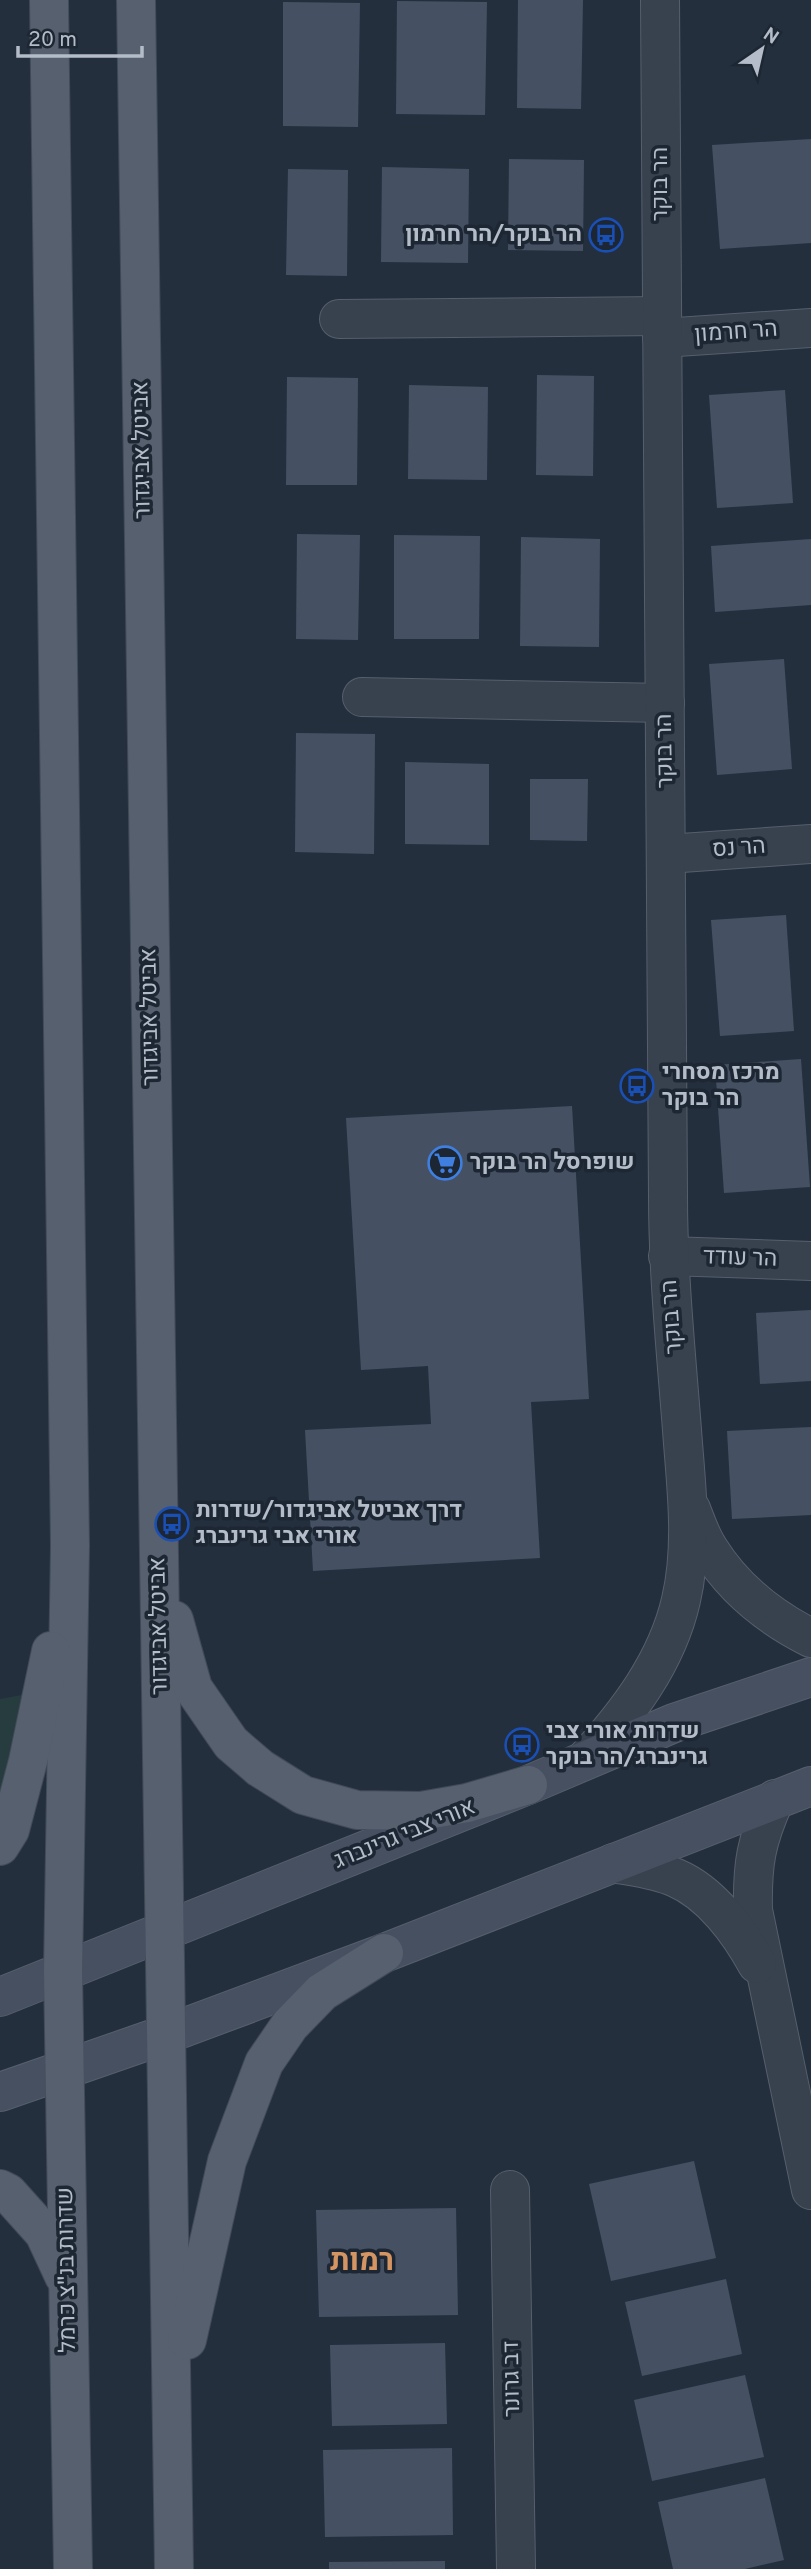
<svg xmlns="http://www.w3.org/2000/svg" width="811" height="2569" font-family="Overpass,Heebo,sans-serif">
  <rect width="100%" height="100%" fill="#242f3e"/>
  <!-- green -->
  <path fill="#263c3f" d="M 43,1691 L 0,1846 L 0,1699 Z"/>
  <!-- building -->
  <g fill="#455162">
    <path d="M 518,0 L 583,0 L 581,109 L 517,108 Z"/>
    <path d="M 397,1 L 487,2 L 485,115 L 396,114 Z"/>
    <path d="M 283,2 L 360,3 L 358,127 L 283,126 Z"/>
    <path d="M 811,139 L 811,243 L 720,249 L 712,145 Z"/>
    <path d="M 509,159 L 584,160 L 583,251 L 508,250 Z"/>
    <path d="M 382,167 L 469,169 L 468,263 L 381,262 Z"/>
    <path d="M 288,169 L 348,170 L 347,276 L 286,275 Z"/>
    <path d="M 537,375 L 594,376 L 593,476 L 536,475 Z"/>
    <path d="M 287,377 L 358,378 L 357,485 L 286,485 Z"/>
    <path d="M 409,385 L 488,387 L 487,480 L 408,479 Z"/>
    <path d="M 785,390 L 793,503 L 717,508 L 709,395 Z"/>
    <path d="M 297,534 L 360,535 L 358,640 L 296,639 Z"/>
    <path d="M 394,535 L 480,536 L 479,639 L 394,639 Z"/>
    <path d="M 521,537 L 600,539 L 599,647 L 520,646 Z"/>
    <path d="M 811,539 L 811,605 L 715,612 L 711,546 Z"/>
    <path d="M 784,659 L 792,769 L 717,775 L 709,664 Z"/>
    <path d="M 296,733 L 375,734 L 374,854 L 295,852 Z"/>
    <path d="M 405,762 L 489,764 L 489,845 L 405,844 Z"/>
    <path d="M 530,779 L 588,779 L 587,841 L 530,840 Z"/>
    <path d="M 786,915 L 794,1031 L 720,1036 L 711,920 Z"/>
    <path d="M 801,1059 L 810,1187 L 724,1193 L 715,1065 Z"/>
    <path d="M 572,1106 L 589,1399 L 531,1402 L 540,1558 L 313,1571 L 305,1430 L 431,1424 L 428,1366 L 361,1370 L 346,1118 Z"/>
    <path d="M 811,1310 L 811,1381 L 760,1384 L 756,1313 Z"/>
    <path d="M 811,1427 L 811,1515 L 732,1519 L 727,1431 Z"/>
    <path d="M 694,2161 L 716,2258 L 611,2281 L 589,2184 Z"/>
    <path d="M 456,2208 L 458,2315 L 319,2317 L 316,2210 Z"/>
    <path d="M 726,2279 L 742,2354 L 642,2376 L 625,2302 Z"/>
    <path d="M 445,2343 L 447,2424 L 332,2426 L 330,2345 Z"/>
    <path d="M 745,2375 L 764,2457 L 652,2481 L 634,2400 Z"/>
    <path d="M 452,2448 L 453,2535 L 325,2537 L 323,2450 Z"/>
    <path d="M 765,2478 L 784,2560 L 745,2569 L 673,2569 L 658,2502 Z"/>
    <path d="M 445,2561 L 445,2569 L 329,2569 L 329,2562 Z"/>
  </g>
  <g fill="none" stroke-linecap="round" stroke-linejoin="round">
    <defs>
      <g id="street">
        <path d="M 339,319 L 662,316"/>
        <path d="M 662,338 L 811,328"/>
        <path d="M 362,697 L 665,703"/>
        <path d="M 667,854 L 811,844"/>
        <path d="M 668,1256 L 811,1261"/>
        <path d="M 691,1509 C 696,1522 701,1537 709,1549 C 734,1589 769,1617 811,1638"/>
        <path d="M 585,1760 C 627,1714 667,1662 681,1600 C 694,1544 686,1486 682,1430 C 676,1352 668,1274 668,1196 C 664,798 662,399 660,0"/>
        <path d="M 775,1799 C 756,1841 752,1864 753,1910 L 811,2190"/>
        <path d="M 613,1863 C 634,1867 656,1869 676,1878 C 711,1893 739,1931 757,1964"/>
        <path d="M 510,2190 L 516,2569"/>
      </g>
      <g id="secondary">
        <path d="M 0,1997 L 528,1785 L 674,1723 L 811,1677"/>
        <path d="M 0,2092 L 167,2034 L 384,1953 L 811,1786"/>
      </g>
      <g id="primary">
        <path d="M 49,0 L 70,1546 L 63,1972 L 73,2569"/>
        <path d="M 136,0 L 174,2569"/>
        <path d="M 174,1620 L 193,1688 L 231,1743 L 260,1768 L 303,1795 L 357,1810 L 421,1811 L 467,1803 L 528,1785"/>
        <path d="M 0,1846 L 10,1830 L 28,1761 L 51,1651"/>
        <path d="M 0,2189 L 8,2193 L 44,2233 L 64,2276"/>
        <path d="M 187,2340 L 227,2161 L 264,2063 L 290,2025 L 322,1992 L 384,1953"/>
      </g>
    </defs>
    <!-- street casing -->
    <use href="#street" stroke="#565f6c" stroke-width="40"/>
    <!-- secondary casing -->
    <use href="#secondary" stroke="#565f6c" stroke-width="40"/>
    <!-- primary casing -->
    <use href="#primary" stroke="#414a57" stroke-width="40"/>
    <!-- street -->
    <use href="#street" stroke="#38414e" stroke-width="38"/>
    <!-- secondary -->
    <use href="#secondary" stroke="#465061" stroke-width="38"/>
    <!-- primary -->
    <use href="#primary" stroke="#56606e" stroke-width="38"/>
  </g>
  <!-- icons -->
  <defs>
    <symbol id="bus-ring" viewBox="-11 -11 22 22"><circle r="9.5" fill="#1d2633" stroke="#1a4fb4" stroke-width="1.5"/><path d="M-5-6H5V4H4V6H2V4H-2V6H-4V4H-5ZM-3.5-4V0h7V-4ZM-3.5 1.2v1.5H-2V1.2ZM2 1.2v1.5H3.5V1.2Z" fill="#1a4fb4"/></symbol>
    <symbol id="supermarket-ring" viewBox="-11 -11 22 22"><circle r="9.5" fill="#1d2633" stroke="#3f7fe0" stroke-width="1.5"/><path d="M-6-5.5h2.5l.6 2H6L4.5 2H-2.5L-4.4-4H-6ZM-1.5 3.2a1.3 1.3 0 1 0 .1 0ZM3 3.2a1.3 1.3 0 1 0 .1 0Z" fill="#3f7fe0"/></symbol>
  </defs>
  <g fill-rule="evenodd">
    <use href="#bus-ring" x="587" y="216" width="38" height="38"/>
    <use href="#bus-ring" x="618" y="1067" width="38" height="38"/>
    <use href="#supermarket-ring" x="426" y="1144" width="38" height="38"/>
    <use href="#bus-ring" x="153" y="1505" width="38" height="38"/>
    <use href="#bus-ring" x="503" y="1726" width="38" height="38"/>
  </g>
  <g text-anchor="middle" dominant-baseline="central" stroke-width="7" stroke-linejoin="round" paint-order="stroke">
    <!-- street labels -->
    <g font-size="23" fill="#b4bcc9" stroke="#1d2633">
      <text transform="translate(661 184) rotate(-90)">הר בוקר</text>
      <text transform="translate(736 333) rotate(-4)">הר חרמון</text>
      <text transform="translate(143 450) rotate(-91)">אביטל אביגדור</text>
      <text transform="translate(666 751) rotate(-91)">הר בוקר</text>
      <text transform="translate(739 849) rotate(-4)">הר נס</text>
      <text transform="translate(151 1017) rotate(-91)">אביטל אביגדור</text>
      <text transform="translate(740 1259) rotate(2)">הר עודד</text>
      <text transform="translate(673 1317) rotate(-94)">הר בוקר</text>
      <text transform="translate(160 1626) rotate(-91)">אביטל אביגדור</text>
      <text transform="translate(405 1835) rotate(-22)">אורי צבי גרינברג</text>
      <text transform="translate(68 2270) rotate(-91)">שדרות בנ"צ כרמל</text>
      <text transform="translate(513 2379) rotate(-91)">דב גרונר</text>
    </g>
    <!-- poi labels -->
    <g font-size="23" font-weight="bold" fill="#b4bcc9" stroke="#1d2633" text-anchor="start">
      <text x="582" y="235" text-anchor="end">הר בוקר/הר חרמון</text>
      <text x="662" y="1073">מרכז מסחרי<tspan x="662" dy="26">הר בוקר</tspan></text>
      <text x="470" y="1163">שופרסל הר בוקר</text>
      <text x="196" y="1511">דרך אביטל אביגדור/שדרות<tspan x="196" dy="26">אורי אבי גרינברג</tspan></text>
      <text x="546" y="1732">שדרות אורי צבי<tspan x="546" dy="26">גרינברג/הר בוקר</tspan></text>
    </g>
    <!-- district labels -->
    <g font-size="30" font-weight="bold" fill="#d59563" stroke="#1d2633">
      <text x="362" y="2262">רמות</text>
    </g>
  </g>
  <!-- north arrow -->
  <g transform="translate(762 49) rotate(34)" stroke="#1d2633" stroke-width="5" paint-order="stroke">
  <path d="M0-5L12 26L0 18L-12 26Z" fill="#b4bcc9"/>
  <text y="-10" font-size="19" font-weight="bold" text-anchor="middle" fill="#b4bcc9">N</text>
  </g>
  <!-- scale -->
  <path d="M18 46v10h124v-10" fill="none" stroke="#b4bcc9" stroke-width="3.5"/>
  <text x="28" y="46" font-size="21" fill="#b4bcc9" stroke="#1d2633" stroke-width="5" paint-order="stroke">20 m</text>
</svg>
